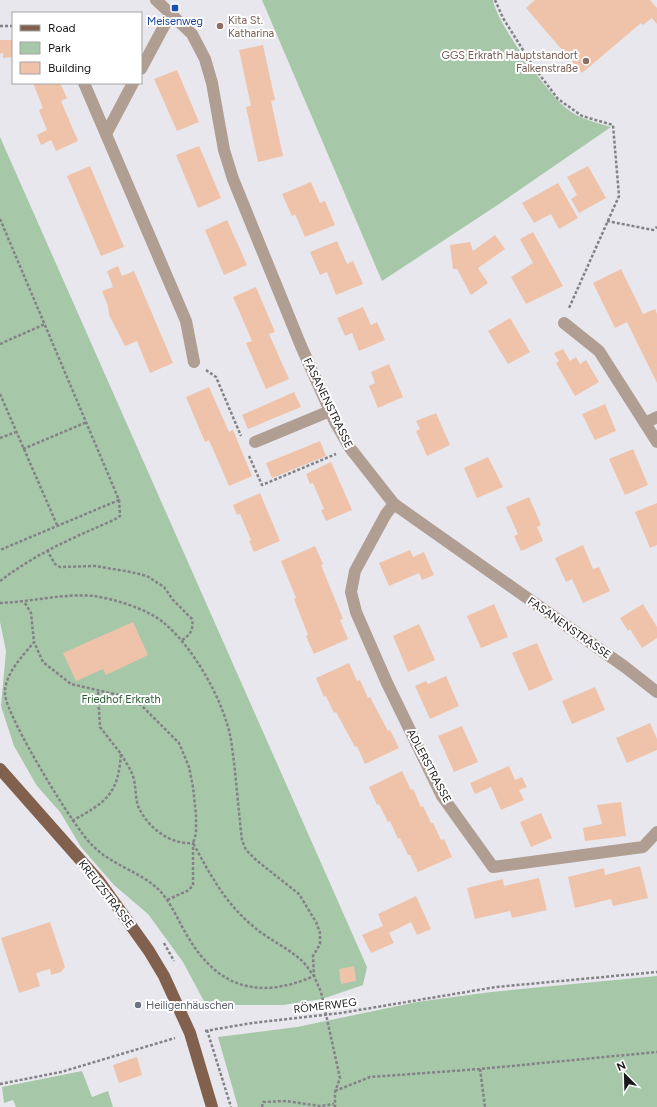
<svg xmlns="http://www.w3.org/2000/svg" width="657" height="1107" font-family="Figtree,sans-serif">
  <rect width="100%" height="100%" fill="#e8e7ed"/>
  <!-- green -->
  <g fill="#a7c7a9">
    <path d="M 262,0 L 493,0 C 496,22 548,94 566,108 C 579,119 595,122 611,127 L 499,204 L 382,281 Z"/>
    <path d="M 0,137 L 367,967 L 363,985 L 322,999 L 283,1005 L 206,1005 L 183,962 L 148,914 L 114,885 L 81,847 L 60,812 L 37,786 L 14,746 L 1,706 L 6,651 L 0,622 Z"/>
    <path d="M 657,976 L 657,1107 L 238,1107 L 218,1037 L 297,1027 L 417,1002 L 491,992 Z"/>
    <path d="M 82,1071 L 92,1097 L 108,1091 L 113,1107 L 16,1107 L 13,1100 L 4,1103 L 2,1087 Z"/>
  </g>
  <!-- building -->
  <g fill="#efc3aa">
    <path d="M 535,0 L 650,0 L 657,8 L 657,24 L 652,18 L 643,25 L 641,23 L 582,73 L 526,8 Z"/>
    <path d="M 0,40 L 13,40 L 13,57 L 3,58 L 3,53 L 0,54 Z"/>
    <path d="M 263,45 L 275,100 L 271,101 L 283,156 L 258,162 L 246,107 L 251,106 L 239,50 Z"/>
    <path d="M 177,70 L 199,122 L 177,131 L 154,79 Z"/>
    <path d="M 33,83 L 60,83 L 67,98 L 61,101 L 78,141 L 56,151 L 51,140 L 41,145 L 37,135 L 47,130 L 39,110 L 43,108 Z"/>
    <path d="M 199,146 L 221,198 L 198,208 L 176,155 Z"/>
    <path d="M 90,166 L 124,247 L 101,256 L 67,176 Z"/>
    <path d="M 588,166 L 606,198 L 579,213 L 571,199 L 577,195 L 567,177 Z"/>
    <path d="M 311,182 L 320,203 L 325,201 L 335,225 L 305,237 L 295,214 L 292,216 L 282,194 Z"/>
    <path d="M 558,183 L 578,218 L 559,229 L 551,214 L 534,223 L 522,203 Z"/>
    <path d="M 227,220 L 247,265 L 224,275 L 205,230 Z"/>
    <path d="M 533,232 L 563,286 L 526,304 L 511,277 L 533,263 L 520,239 Z"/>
    <path d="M 495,235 L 505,249 L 478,268 L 488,283 L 471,295 L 457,269 L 453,269 L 450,245 L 470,242 L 473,251 Z"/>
    <path d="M 337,241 L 347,264 L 353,261 L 363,284 L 336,295 L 327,272 L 320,275 L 310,252 Z"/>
    <path d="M 118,266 L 122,276 L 134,271 L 173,363 L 150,373 L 137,341 L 125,346 L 109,315 L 108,306 L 102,291 L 113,287 L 107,271 Z"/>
    <path d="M 621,269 L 643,314 L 655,309 L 657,314 L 657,383 L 627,322 L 615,328 L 593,283 Z"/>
    <path d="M 256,287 L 275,332 L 269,334 L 289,379 L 266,389 L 246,343 L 252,341 L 233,297 Z"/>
    <path d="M 363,307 L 371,325 L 377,322 L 385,340 L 359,351 L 352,333 L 345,336 L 337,318 Z"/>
    <path d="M 510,318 L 530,352 L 508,364 L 488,331 Z"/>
    <path d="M 563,349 L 570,361 L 576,357 L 580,364 L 586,360 L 599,382 L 575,396 L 556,363 L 559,361 L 554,353 Z"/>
    <path d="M 389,364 L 403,397 L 378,408 L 369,386 L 375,383 L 371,372 Z"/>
    <path d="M 209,387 L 229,432 L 233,430 L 252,476 L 229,486 L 209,440 L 205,442 L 186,397 Z"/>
    <path d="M 294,392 L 301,407 L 248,429 L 242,415 Z"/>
    <path d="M 605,404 L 616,431 L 595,440 L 582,414 Z"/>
    <path d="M 436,413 L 450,445 L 427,456 L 416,431 L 420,429 L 416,421 Z"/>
    <path d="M 320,441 L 326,456 L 272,478 L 266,463 Z"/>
    <path d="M 633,449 L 648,485 L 625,495 L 609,459 Z"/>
    <path d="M 488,457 L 503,487 L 477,498 L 464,468 Z"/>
    <path d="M 331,462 L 352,510 L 326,521 L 321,510 L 324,509 L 313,483 L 310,484 L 306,474 Z"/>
    <path d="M 260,493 L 280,541 L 254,552 L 249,541 L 251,540 L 240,514 L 237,515 L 233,505 Z"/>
    <path d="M 529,497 L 541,525 L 537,527 L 543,541 L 521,551 L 514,536 L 518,534 L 506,507 Z"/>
    <path d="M 657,503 L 657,545 L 650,548 L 635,512 Z"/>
    <path d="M 583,545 L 593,569 L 599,567 L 610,591 L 583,603 L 572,579 L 566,582 L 555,558 Z"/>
    <path d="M 315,546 L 323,564 L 321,565 L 343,619 L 340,620 L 348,639 L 314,654 L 306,636 L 308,635 L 294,599 L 296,598 L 281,561 Z"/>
    <path d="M 410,550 L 413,557 L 424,552 L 434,575 L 422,580 L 419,573 L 389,586 L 379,563 Z"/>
    <path d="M 494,604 L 508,637 L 481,648 L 467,616 Z"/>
    <path d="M 643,604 L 657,627 L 657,638 L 642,648 L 630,629 L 628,631 L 620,618 Z"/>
    <path d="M 133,622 L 148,655 L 106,675 L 103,669 L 76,681 L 63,653 Z"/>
    <path d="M 419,624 L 435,660 L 408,672 L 393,636 Z"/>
    <path d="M 537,643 L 553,680 L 529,691 L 512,653 Z"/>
    <path d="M 349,663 L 357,681 L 360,680 L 368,698 L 370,697 L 388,731 L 390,730 L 399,748 L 365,764 L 357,746 L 355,747 L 336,712 L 334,713 L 326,696 L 324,697 L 316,678 Z"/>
    <path d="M 446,676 L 459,706 L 430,719 L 415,686 L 426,681 L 428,684 Z"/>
    <path d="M 595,687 L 605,710 L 572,724 L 562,701 Z"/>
    <path d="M 650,723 L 657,739 L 657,750 L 627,763 L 616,738 Z"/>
    <path d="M 462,726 L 478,762 L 454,772 L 438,736 Z"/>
    <path d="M 509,766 L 515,780 L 522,777 L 527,787 L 519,790 L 524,800 L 501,810 L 491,787 L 475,794 L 470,783 Z"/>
    <path d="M 402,771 L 411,790 L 413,789 L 421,807 L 423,806 L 431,823 L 433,823 L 441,840 L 444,839 L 452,857 L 418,872 L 410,855 L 408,855 L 400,838 L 398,839 L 390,821 L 388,822 L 379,804 L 377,805 L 369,787 Z"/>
    <path d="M 621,802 L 626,836 L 585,841 L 583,828 L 602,824 L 597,805 Z"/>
    <path d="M 541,813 L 552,838 L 531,847 L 520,822 Z"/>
    <path d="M 640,866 L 648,898 L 613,906 L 611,899 L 575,908 L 568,877 L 604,868 L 605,875 Z"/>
    <path d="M 539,878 L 547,910 L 512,918 L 510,911 L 475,919 L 467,888 L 503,879 L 504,886 Z"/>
    <path d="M 416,896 L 431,929 L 417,935 L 411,922 L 389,933 L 394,943 L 371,953 L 362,935 L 383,926 L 378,914 Z"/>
    <path d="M 50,922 L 65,967 L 61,972 L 51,975 L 50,969 L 36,973 L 40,986 L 19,993 L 1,938 Z"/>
    <path d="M 354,966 L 356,981 L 341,984 L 339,969 Z"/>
    <path d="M 137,1057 L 142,1075 L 119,1083 L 113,1065 Z"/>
  </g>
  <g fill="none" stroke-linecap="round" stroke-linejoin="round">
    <!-- path -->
    <g stroke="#838286" stroke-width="2.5" stroke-dasharray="3 2" stroke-linecap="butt">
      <path d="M 495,0 L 503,18 L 533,66 L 558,99 L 582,116 L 613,125 L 619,196 L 569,308"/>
      <path d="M 0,26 L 13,26"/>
      <path d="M 0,219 L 119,500 L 0,550"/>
      <path d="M 607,221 L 653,230 L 657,227"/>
      <path d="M 0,344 L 45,324"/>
      <path d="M 206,370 L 216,377 L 241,436"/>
      <path d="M 0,394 L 57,525"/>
      <path d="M 0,438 L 16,432"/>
      <path d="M 23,449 L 87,422"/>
      <path d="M 249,456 L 262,485 L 336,454"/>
      <path d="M 47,550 L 55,564 L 60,567 L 95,566 L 131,572 L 147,576 L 164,587 L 173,600 L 192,619 C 194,630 190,635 181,641"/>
      <path d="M 0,581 C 37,553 72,538 114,520 L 120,516 L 119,500"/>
      <path d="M 0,603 C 30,602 65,593 94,596 C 114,599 148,609 164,623 C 194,648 224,701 231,740 C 236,773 238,807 242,840 L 246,850 L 256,860 L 299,894 L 316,922 L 320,933 L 320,944 L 313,956 L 314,976 L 321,992 L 340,1078 L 335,1092 L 335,1107"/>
      <path d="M 25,603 L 31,613 L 34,642 C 23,656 4,674 5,694 C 6,716 74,828 92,845 C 110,864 138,871 157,888 C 171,901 178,921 188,937 C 218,988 259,1000 314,976 C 309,970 305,963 300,959 C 286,947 268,939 254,927 C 225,903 211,876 193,843 L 196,834 L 196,815 L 193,787 L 189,767 L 179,743 L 141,705 L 123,696 L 71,684 L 43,662 L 34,642"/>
      <path d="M 121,754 C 125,761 130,768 133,776 C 136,785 135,796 138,806 C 147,827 170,845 193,843 L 193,885 L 189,890 L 167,900"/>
      <path d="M 72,821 C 106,802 118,795 121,754 L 100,727 L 98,692"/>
      <path d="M 164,943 L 174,961"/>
      <path d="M 207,1030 L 231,1107"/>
      <path d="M 205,1031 L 252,1023 L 341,1013 L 496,987 L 657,972"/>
      <path d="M 480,1069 L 485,1107"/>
      <path d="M 0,1084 L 61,1072 L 175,1038"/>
      <path d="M 335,1091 L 370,1077 L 480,1069 L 657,1052"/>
      <path d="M 262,1107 L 263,1102 L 286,1101 L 320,1106 L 334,1104"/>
    </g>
    <!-- minor -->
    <g stroke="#b19e93" stroke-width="12">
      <path d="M 156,0 L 192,34 L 205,59 L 212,83 L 224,150 L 233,179 L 301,346 L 335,422 L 350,448 L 394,504 L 625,667 L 657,692"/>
      <path d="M 141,69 L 171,13"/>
      <path d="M 84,83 L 186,321 L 194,362"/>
      <path d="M 106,134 L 133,83"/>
      <path d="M 564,323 L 599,351 L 657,442"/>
      <path d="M 645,423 L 657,417"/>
      <path d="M 255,442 L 330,411"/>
      <path d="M 394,504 L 386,514 L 355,571 L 351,592 L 356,612 L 387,683 L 442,796 L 493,867 L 643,847 L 657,832"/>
    </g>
    <!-- major -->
    <path stroke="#81614d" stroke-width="12" d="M 0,769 L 99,881 L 149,951 L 164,976 L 190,1033 L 212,1107"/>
  </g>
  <!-- markers -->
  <rect fill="#1a4fb4" stroke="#fff" stroke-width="1.5" x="171" y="4" width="8" height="8" rx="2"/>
  <g fill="#8d6e63" stroke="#fff" stroke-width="1.5">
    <circle cx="220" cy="26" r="4"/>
    <circle cx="586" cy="61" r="4"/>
  </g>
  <circle fill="#6b7280" stroke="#fff" stroke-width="1.5" cx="138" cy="1005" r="4"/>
  <g text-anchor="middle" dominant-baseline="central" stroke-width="4" stroke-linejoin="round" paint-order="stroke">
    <!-- education labels -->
    <g font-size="11" fill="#785e54" stroke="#fff" text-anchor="start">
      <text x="228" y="20">Kita St.<tspan x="228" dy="13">Katharina</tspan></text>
      <text x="578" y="55" text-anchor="end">GGS Erkrath Hauptstandort<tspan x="578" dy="13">Falkenstraße</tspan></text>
    </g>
    <!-- transit labels -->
    <g font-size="11" fill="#164399" stroke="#fff">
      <text x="175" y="21">Meisenweg</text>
    </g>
    <!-- street labels -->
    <g font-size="11" fill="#19181a" stroke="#fff">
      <text transform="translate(328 403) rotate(64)">FASANENSTRASSE</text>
      <text transform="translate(569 628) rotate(35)">FASANENSTRASSE</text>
      <text transform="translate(429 766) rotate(62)">ADLERSTRASSE</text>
      <text transform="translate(106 894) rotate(52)">KREUZSTRASSE</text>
      <text transform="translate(325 1006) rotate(-7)">RÖMERWEG</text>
    </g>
    <!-- park labels -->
    <g font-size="11" fill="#265a2f" stroke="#fff">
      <text x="121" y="699">Friedhof Erkrath</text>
    </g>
    <!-- worship labels -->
    <g font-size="11" fill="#5b616d" stroke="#fff" text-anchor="start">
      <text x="146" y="1005">Heiligenhäuschen</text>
    </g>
  </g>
  <!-- legend -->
  <rect x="12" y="12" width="130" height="72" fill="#ffffff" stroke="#a3a3a3"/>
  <rect x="20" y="25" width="20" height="6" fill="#81614d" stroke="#a3a3a3"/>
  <text x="48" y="32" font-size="12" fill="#19181a">Road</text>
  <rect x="20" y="42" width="20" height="12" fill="#a7c7a9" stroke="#a3a3a3"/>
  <text x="48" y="52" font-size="12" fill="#19181a">Park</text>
  <rect x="20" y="62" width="20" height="12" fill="#efc3aa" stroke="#a3a3a3"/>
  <text x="48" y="72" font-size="12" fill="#19181a">Building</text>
  <!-- north arrow -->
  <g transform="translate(625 1075) rotate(337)" stroke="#ffffff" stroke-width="3" paint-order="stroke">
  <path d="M0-3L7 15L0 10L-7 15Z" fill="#19181a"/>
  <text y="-6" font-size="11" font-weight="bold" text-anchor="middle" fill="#19181a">N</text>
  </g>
</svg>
